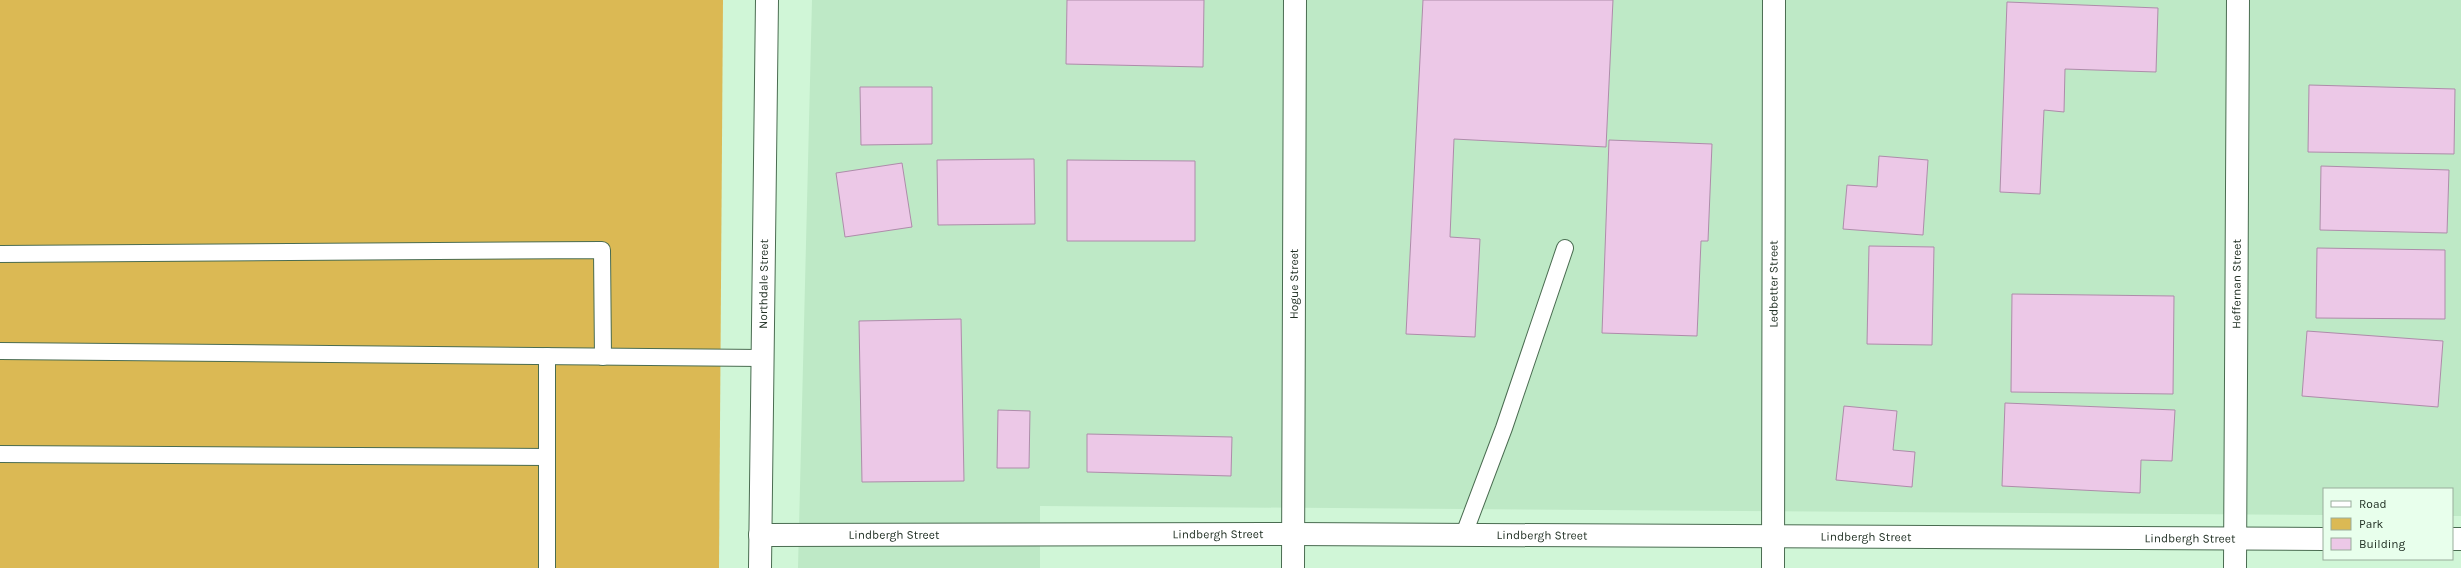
<svg xmlns="http://www.w3.org/2000/svg" width="2461" height="568" font-family="Karla,sans-serif">
  <rect width="100%" height="100%" fill="#d0f6d7"/>
  <!-- built -->
  <path fill="#bee9c6" d="M 812,0 L 2461,0 L 2461,516 L 2452,516 L 2452,489 L 2324,489 L 2324,515 L 1040,506 L 1040,568 L 798,568 Z"/>
  <!-- green -->
  <path fill="#dbb954" d="M 0,0 L 723,0 L 719,568 L 0,568 Z"/>
  <!-- building -->
  <g fill="#ecc8e7" stroke="#ae8caa">
    <path d="M 1067,0 L 1204,0 L 1203,67 L 1066,64 Z"/>
    <path d="M 1423,0 L 1613,0 L 1606,147 L 1454,139 L 1450,237 L 1480,239 L 1475,337 L 1406,334 Z"/>
    <path d="M 2007,2 L 2158,8 L 2156,72 L 2065,69 L 2064,112 L 2044,110 L 2040,194 L 2000,192 Z"/>
    <path d="M 2309,85 L 2455,89 L 2454,154 L 2308,152 Z"/>
    <path d="M 860,87 L 932,87 L 932,144 L 861,145 Z"/>
    <path d="M 1609,140 L 1712,144 L 1708,241 L 1701,241 L 1697,336 L 1602,333 Z"/>
    <path d="M 1879,156 L 1928,160 L 1923,235 L 1843,229 L 1847,185 L 1877,187 Z"/>
    <path d="M 1034,159 L 1035,224 L 938,225 L 937,160 Z"/>
    <path d="M 1067,160 L 1195,161 L 1195,241 L 1067,241 Z"/>
    <path d="M 902,163 L 912,227 L 845,237 L 836,173 Z"/>
    <path d="M 2321,166 L 2449,170 L 2447,233 L 2320,230 Z"/>
    <path d="M 1869,246 L 1934,247 L 1932,345 L 1867,344 Z"/>
    <path d="M 2317,248 L 2445,250 L 2445,319 L 2316,318 Z"/>
    <path d="M 2012,294 L 2174,296 L 2173,394 L 2011,392 Z"/>
    <path d="M 961,319 L 964,481 L 862,482 L 859,321 Z"/>
    <path d="M 2307,331 L 2443,341 L 2438,407 L 2302,396 Z"/>
    <path d="M 2005,403 L 2175,410 L 2172,461 L 2141,460 L 2140,493 L 2002,486 Z"/>
    <path d="M 1844,406 L 1897,411 L 1893,450 L 1915,452 L 1912,487 L 1836,480 Z"/>
    <path d="M 998,410 L 1030,411 L 1029,468 L 997,468 Z"/>
    <path d="M 1087,434 L 1232,437 L 1231,476 L 1087,472 Z"/>
  </g>
  <g fill="none" stroke-linecap="round" stroke-linejoin="round">
    <defs>
      <g id="service">
        <path d="M 0,254 L 602,250 L 603,357"/>
        <path d="M 0,351 L 762,358"/>
        <path d="M 0,454 L 547,457"/>
        <path d="M 1464,534 L 1504,428 L 1565,248"/>
        <path d="M 547,568 L 547,356"/>
      </g>
      <g id="minor">
        <path id="s1" d="M 760,535 L 1293,534 L 2324,539"/>
        <path d="M 2452,539 L 2461,539"/>
        <path id="s2" d="M 760,568 L 767,0"/>
        <path id="s3" d="M 1293,568 L 1295,0"/>
        <path id="s4" d="M 1773,568 L 1774,0"/>
        <path id="s5" d="M 2235,568 L 2238,0"/>
      </g>
    </defs>
    <!-- service casing -->
    <use href="#service" stroke="#4a6c51" stroke-width="18"/>
    <!-- minor casing -->
    <use href="#minor" stroke="#4a6c51" stroke-width="24"/>
    <!-- service -->
    <use href="#service" stroke="#fff" stroke-width="16"/>
    <!-- minor -->
    <use href="#minor" stroke="#fff" stroke-width="22"/>
  </g>
  <g text-anchor="middle" dominant-baseline="central" stroke-width="3" stroke-linejoin="round" paint-order="stroke">
    <!-- street labels -->
    <g font-size="12" fill="#223125" stroke="#e8ffec">
      <text stroke="none"><textPath href="#s2" startOffset="284">Northdale Street</textPath></text>
      <text stroke="none"><textPath href="#s3" startOffset="284">Hogue Street</textPath></text>
      <text stroke="none"><textPath href="#s4" startOffset="284">Ledbetter Street</textPath></text>
      <text stroke="none"><textPath href="#s5" startOffset="284">Heffernan Street</textPath></text>
      <text stroke="none"><textPath href="#s1" startOffset="458">Lindbergh Street</textPath></text>
      <text stroke="none"><textPath href="#s1" startOffset="782">Lindbergh Street</textPath></text>
      <text stroke="none"><textPath href="#s1" startOffset="134">Lindbergh Street</textPath></text>
      <text stroke="none"><textPath href="#s1" startOffset="1106">Lindbergh Street</textPath></text>
      <text stroke="none"><textPath href="#s1" startOffset="1430">Lindbergh Street</textPath></text>
    </g>
  </g>
  <!-- legend -->
  <rect x="2323" y="488" width="130" height="72" fill="#e8ffec" stroke="#99ad9c"/>
  <rect x="2331" y="501" width="20" height="6" fill="#ffffff" stroke="#99ad9c"/>
  <text x="2359" y="508" font-size="12" fill="#223125">Road</text>
  <rect x="2331" y="518" width="20" height="12" fill="#dbb954" stroke="#99ad9c"/>
  <text x="2359" y="528" font-size="12" fill="#223125">Park</text>
  <rect x="2331" y="538" width="20" height="12" fill="#ecc8e7" stroke="#99ad9c"/>
  <text x="2359" y="548" font-size="12" fill="#223125">Building</text>
</svg>
